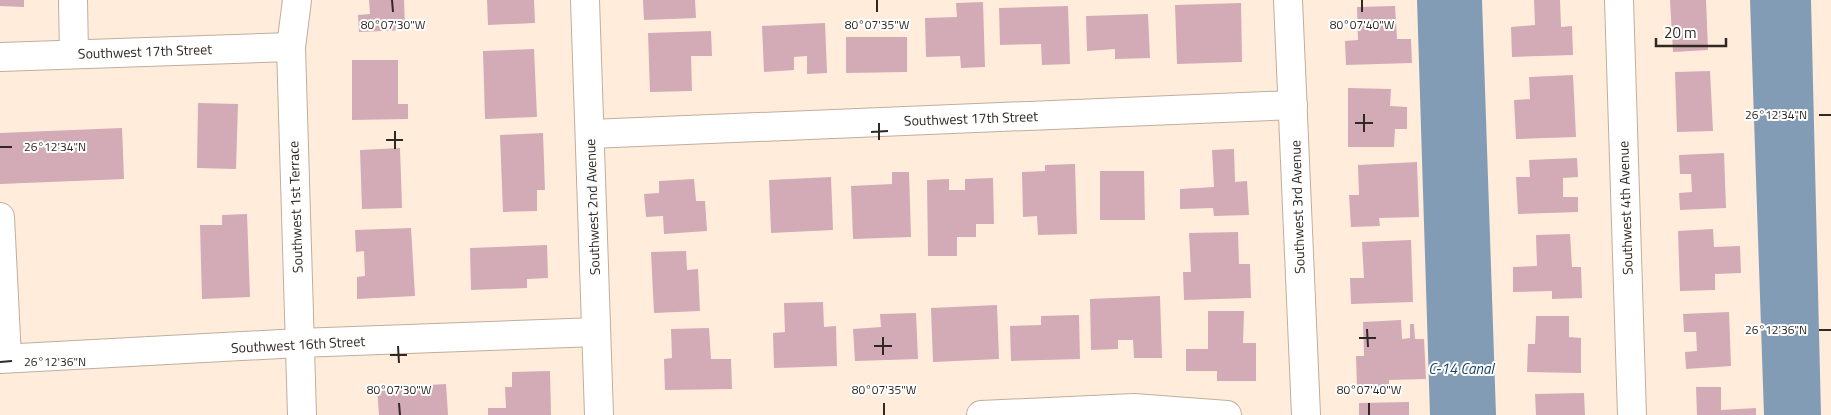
<svg xmlns="http://www.w3.org/2000/svg" width="1831" height="415" font-family="'Titillium Web',sans-serif">
  <rect width="100%" height="100%" fill="#ffecdb"/>
  <!-- water -->
  <g fill="#829cb6">
    <path d="M 1417,0 L 1482,0 L 1496,415 L 1430,415 Z"/>
    <path d="M 1750,0 L 1811,0 L 1821,415 L 1764,415 Z"/>
  </g>
  <!-- building -->
  <g fill="#d2abb7">
    <path d="M 0,0 L 24,0 L 24,7 L 0,6 Z"/>
    <path d="M 369,0 L 404,0 L 405,30 L 359,32 L 358,15 L 370,14 Z"/>
    <path d="M 487,0 L 534,0 L 535,23 L 488,25 Z"/>
    <path d="M 643,0 L 695,0 L 696,18 L 644,20 Z"/>
    <path d="M 1534,0 L 1560,0 L 1561,27 L 1572,26 L 1573,55 L 1512,57 L 1511,27 L 1535,25 Z"/>
    <path d="M 1670,0 L 1706,0 L 1708,50 L 1673,52 Z"/>
    <path d="M 983,2 L 985,67 L 961,68 L 960,56 L 926,57 L 925,18 L 957,17 L 956,3 Z"/>
    <path d="M 1241,3 L 1242,62 L 1177,64 L 1175,5 Z"/>
    <path d="M 1068,6 L 1070,64 L 1042,65 L 1041,44 L 1000,45 L 999,8 Z"/>
    <path d="M 1395,6 L 1397,39 L 1411,39 L 1412,63 L 1346,65 L 1345,41 L 1358,40 L 1357,7 Z"/>
    <path d="M 1148,14 L 1150,58 L 1115,59 L 1115,49 L 1087,51 L 1086,16 Z"/>
    <path d="M 825,23 L 827,73 L 807,74 L 807,56 L 794,57 L 794,70 L 764,72 L 762,26 Z"/>
    <path d="M 711,31 L 712,56 L 691,56 L 692,91 L 650,92 L 648,33 Z"/>
    <path d="M 846,37 L 907,37 L 907,72 L 846,73 Z"/>
    <path d="M 534,49 L 537,117 L 485,119 L 483,51 Z"/>
    <path d="M 352,60 L 398,60 L 398,104 L 408,104 L 408,119 L 352,120 Z"/>
    <path d="M 1710,71 L 1713,131 L 1677,132 L 1675,72 Z"/>
    <path d="M 1573,75 L 1576,137 L 1516,139 L 1514,100 L 1530,99 L 1529,77 Z"/>
    <path d="M 1348,88 L 1391,89 L 1390,106 L 1407,107 L 1407,129 L 1395,129 L 1394,147 L 1348,147 Z"/>
    <path d="M 198,103 L 238,104 L 236,169 L 197,168 Z"/>
    <path d="M 122,128 L 124,179 L 0,184 L 0,133 Z"/>
    <path d="M 543,133 L 545,190 L 537,190 L 537,211 L 503,212 L 500,135 Z"/>
    <path d="M 400,148 L 402,208 L 362,209 L 360,150 Z"/>
    <path d="M 1234,149 L 1235,182 L 1247,181 L 1249,215 L 1214,216 L 1213,208 L 1180,209 L 1180,189 L 1214,187 L 1212,150 Z"/>
    <path d="M 1724,153 L 1726,208 L 1680,210 L 1679,193 L 1692,192 L 1691,174 L 1680,174 L 1679,155 Z"/>
    <path d="M 1577,158 L 1578,177 L 1563,178 L 1563,197 L 1578,197 L 1578,212 L 1518,214 L 1516,177 L 1530,177 L 1529,160 Z"/>
    <path d="M 1417,162 L 1419,217 L 1379,218 L 1380,226 L 1351,227 L 1349,195 L 1359,195 L 1358,165 Z"/>
    <path d="M 1075,164 L 1077,234 L 1038,235 L 1037,216 L 1023,217 L 1022,172 L 1045,171 L 1045,165 Z"/>
    <path d="M 1100,171 L 1144,171 L 1145,220 L 1100,220 Z"/>
    <path d="M 892,172 L 909,172 L 911,237 L 853,239 L 851,186 L 892,184 Z"/>
    <path d="M 831,177 L 833,230 L 771,233 L 769,180 Z"/>
    <path d="M 993,178 L 994,224 L 976,224 L 976,237 L 957,237 L 957,256 L 928,256 L 927,180 L 949,179 L 949,190 L 965,190 L 965,179 Z"/>
    <path d="M 694,179 L 696,201 L 705,201 L 707,231 L 664,234 L 663,216 L 646,217 L 644,194 L 659,193 L 659,181 Z"/>
    <path d="M 247,214 L 250,297 L 202,299 L 200,225 L 222,225 L 222,215 Z"/>
    <path d="M 411,228 L 415,296 L 357,299 L 357,277 L 365,276 L 364,251 L 356,252 L 355,230 Z"/>
    <path d="M 1713,229 L 1714,247 L 1740,246 L 1741,273 L 1715,274 L 1715,290 L 1680,291 L 1678,231 Z"/>
    <path d="M 1238,232 L 1239,264 L 1250,264 L 1251,298 L 1184,300 L 1183,272 L 1191,272 L 1189,233 Z"/>
    <path d="M 1570,234 L 1572,267 L 1581,267 L 1582,298 L 1552,299 L 1552,291 L 1513,292 L 1513,267 L 1537,266 L 1536,235 Z"/>
    <path d="M 1411,240 L 1413,302 L 1351,304 L 1350,278 L 1364,278 L 1362,242 Z"/>
    <path d="M 547,245 L 548,278 L 527,279 L 527,288 L 471,290 L 470,248 Z"/>
    <path d="M 686,251 L 687,270 L 698,269 L 700,311 L 654,313 L 651,252 Z"/>
    <path d="M 1160,296 L 1162,358 L 1134,358 L 1133,340 L 1118,340 L 1118,349 L 1091,350 L 1090,299 Z"/>
    <path d="M 823,302 L 824,327 L 836,326 L 837,366 L 774,368 L 773,333 L 785,332 L 784,303 Z"/>
    <path d="M 997,305 L 999,359 L 933,362 L 931,308 Z"/>
    <path d="M 1208,311 L 1244,311 L 1243,343 L 1256,343 L 1256,381 L 1217,381 L 1217,371 L 1186,371 L 1186,349 L 1208,349 Z"/>
    <path d="M 1729,312 L 1731,366 L 1686,369 L 1685,352 L 1697,351 L 1696,332 L 1684,332 L 1683,314 Z"/>
    <path d="M 916,313 L 918,359 L 855,361 L 853,329 L 881,327 L 880,314 Z"/>
    <path d="M 1079,315 L 1080,359 L 1011,361 L 1010,326 L 1041,325 L 1041,316 Z"/>
    <path d="M 1536,316 L 1569,316 L 1569,337 L 1581,338 L 1581,373 L 1527,372 L 1528,344 L 1535,344 Z"/>
    <path d="M 1401,320 L 1402,339 L 1410,338 L 1410,324 L 1414,324 L 1415,339 L 1424,339 L 1426,379 L 1389,380 L 1389,387 L 1357,388 L 1356,356 L 1364,356 L 1363,322 Z"/>
    <path d="M 709,328 L 711,359 L 731,359 L 732,389 L 665,390 L 664,359 L 672,358 L 671,329 Z"/>
    <path d="M 550,371 L 551,415 L 488,415 L 488,408 L 506,408 L 505,387 L 512,387 L 512,372 Z"/>
    <path d="M 446,384 L 448,415 L 379,415 L 377,388 Z"/>
    <path d="M 1696,387 L 1721,387 L 1721,410 L 1756,408 L 1756,415 L 1697,415 Z"/>
    <path d="M 1584,393 L 1585,415 L 1536,415 L 1535,394 Z"/>
    <path d="M 1409,402 L 1409,415 L 1359,415 L 1359,403 Z"/>
  </g>
  <g fill="none" stroke-linecap="round" stroke-linejoin="round">
    <defs>
      <g id="minor">
        <path d="M 73,0 L 74,54"/>
        <path d="M 297,0 L 291,47 L 302,415"/>
        <path d="M 585,0 L 599,415"/>
        <path d="M 1288,0 L 1306,415"/>
        <path d="M 1619,0 L 1632,415"/>
        <path d="M 0,57 L 291,47"/>
        <path d="M 590,134 L 1293,105"/>
        <path d="M 0,217 L 7,358"/>
        <path d="M 0,359 L 299,343 L 596,332"/>
        <path d="M 981,415 L 1134,408 L 1227,415"/>
      </g>
    </defs>
    <!-- minor casing -->
    <use href="#minor" stroke="#c0ae9d" stroke-width="30"/>
    <!-- minor -->
    <use href="#minor" stroke="#fff" stroke-width="28"/>
  </g>
  <!-- ticks -->
  <path fill="none" stroke="#302923" stroke-width="2" d="M 392,0 L 393,12M 877,0 L 877,12M 1362,0 L 1362,12M 1364,114 L 1364,132M 1819,115 L 1831,115M 879,123 L 879,140M 1355,123 L 1373,123M 395,131 L 395,149M 871,132 L 888,131M 386,140 L 403,140M 0,147 L 12,147M 1367,329 L 1368,347M 1819,330 L 1831,330M 883,337 L 883,355M 1359,338 L 1376,338M 398,346 L 399,363M 874,346 L 892,346M 390,355 L 407,355M 0,362 L 12,361M 399,403 L 400,415M 884,403 L 884,415M 1369,403 L 1369,415"/>
  <g text-anchor="middle" dominant-baseline="central" stroke-width="4" stroke-linejoin="round" paint-order="stroke">
    <!-- street labels -->
    <g font-size="14" fill="#302923" stroke="#fff">
      <text transform="translate(145 51) rotate(-2)">Southwest 17th Street</text>
      <text transform="translate(971 118) rotate(-2)">Southwest 17th Street</text>
      <text transform="translate(295 207) rotate(-92)">Southwest 1st Terrace</text>
      <text transform="translate(592 207) rotate(-92)">Southwest 2nd Avenue</text>
      <text transform="translate(1297 207) rotate(-92)">Southwest 3rd Avenue</text>
      <text transform="translate(1625 208) rotate(-92)">Southwest 4th Avenue</text>
      <text transform="translate(298 344) rotate(-3)">Southwest 16th Street</text>
    </g>
    <!-- water labels -->
    <g font-size="15" font-style="italic" fill="#194267" stroke="#fff">
      <text x="1461" y="368">C-14 Canal</text>
    </g>
  </g>
  <g font-size="12" text-anchor="middle" fill="#302923" stroke="#fff" stroke-width="4" stroke-linejoin="round" paint-order="stroke">
    <text x="393" y="29">80°07'30"W</text>
    <text x="877" y="29">80°07'35"W</text>
    <text x="1362" y="29">80°07'40"W</text>
    <text x="1776" y="119">26°12'34"N</text>
    <text x="55" y="151">26°12'34"N</text>
    <text x="1776" y="334">26°12'36"N</text>
    <text x="55" y="366">26°12'36"N</text>
    <text x="399" y="394">80°07'30"W</text>
    <text x="884" y="394">80°07'35"W</text>
    <text x="1369" y="394">80°07'40"W</text>
  </g>
  <!-- scale -->
  <path d="M1656 38v8h70v-8" fill="none" stroke="#302923" stroke-width="2.5"/>
  <text x="1664" y="38" font-size="15" fill="#302923" stroke="#ffffff" stroke-width="4" paint-order="stroke">20 m</text>
</svg>
